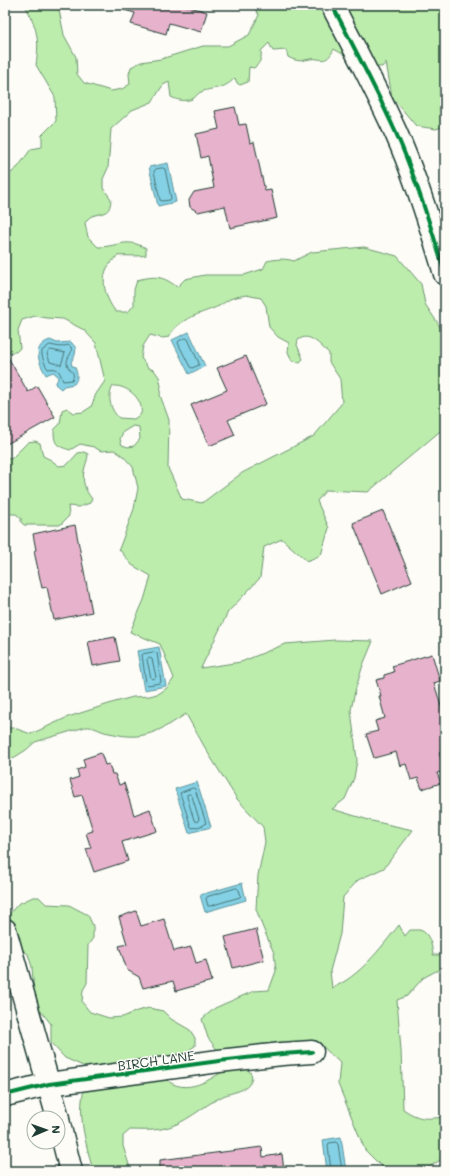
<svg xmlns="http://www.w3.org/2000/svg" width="450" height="1176" font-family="Mali,sans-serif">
  <rect width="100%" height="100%" fill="#fdfcf7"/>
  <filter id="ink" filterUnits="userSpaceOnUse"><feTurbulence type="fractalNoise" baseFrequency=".025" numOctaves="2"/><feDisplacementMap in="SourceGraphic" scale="8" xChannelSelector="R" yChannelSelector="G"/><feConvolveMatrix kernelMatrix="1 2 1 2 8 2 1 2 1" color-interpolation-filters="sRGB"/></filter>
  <g filter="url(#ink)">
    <!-- green -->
    <g fill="#bdedad" stroke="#6e9570" fill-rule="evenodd">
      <path d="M 25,5 L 58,5 L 64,35 L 76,57 L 77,74 L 84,83 L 111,91 L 122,89 L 130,84 L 129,74 L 131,67 L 141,62 L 161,59 L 203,46 L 228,46 L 249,35 L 259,15 L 252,5 L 318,5 L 330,23 L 337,5 L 445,5 L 445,126 L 436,129 L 416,126 L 392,97 L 386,62 L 382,67 C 364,66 349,58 334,49 C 325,66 322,57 310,59 C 301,61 297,62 288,57 L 286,50 L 273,51 L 269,43 L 261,51 C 262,59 260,63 254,68 L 249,67 L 248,82 L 240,85 L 237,83 L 235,78 C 222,91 216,86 201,92 C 197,93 196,98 192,99 C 185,102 177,100 171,97 L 169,82 L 163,85 L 152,102 L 132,110 L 111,129 L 108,168 L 103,179 L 103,188 L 111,199 C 110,215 104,212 92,216 C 89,217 87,220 85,223 L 88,237 L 98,247 C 118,247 125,237 146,248 L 146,255 C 141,257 124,255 117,256 C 114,260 109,264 107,268 C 100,283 107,301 116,312 L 128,312 L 134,305 L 134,290 L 137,280 C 154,276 162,275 177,287 L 185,279 L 205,275 L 244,275 L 263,269 L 267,261 C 277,259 284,258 294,261 L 312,252 L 364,247 L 397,256 L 421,284 L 425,304 L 445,334 L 445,427 L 368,492 L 326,490 L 317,501 L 329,528 L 321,555 L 307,561 L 282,539 L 264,547 L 260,578 L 228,612 L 201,668 L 241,662 L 285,644 L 335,640 L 373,641 L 363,665 L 355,691 L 351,710 L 357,760 L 354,778 L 345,799 L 332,809 L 372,821 L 413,830 L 384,868 L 358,880 L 343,897 L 340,934 L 330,971 L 332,988 C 360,976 380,949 399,925 L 405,936 L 410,930 C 413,930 417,930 420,930 C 430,933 432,947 433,955 L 445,955 L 445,971 L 436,971 L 423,978 L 407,996 L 397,1000 L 401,1050 L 403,1109 C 420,1120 425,1119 445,1117 L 445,1157 L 426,1169 L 415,1171 L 382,1167 L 365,1150 L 338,1084 L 340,1063 L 318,1042 L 301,1045 L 243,1066 C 248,1069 254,1074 251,1081 C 248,1091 232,1092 223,1096 C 202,1106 185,1125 161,1129 C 151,1131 140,1130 130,1130 L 123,1136 L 123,1146 L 131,1171 L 93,1171 C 87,1146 78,1120 83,1094 C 85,1087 89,1080 92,1073 L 83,1066 L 65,1058 L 51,1043 L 51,1024 L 37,1006 L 34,992 L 32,967 L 28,954 L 19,947 L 9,921 L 10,913 L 18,904 L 33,897 L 39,897 L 46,904 L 69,905 L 88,915 L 93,926 L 93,938 L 88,945 L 87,983 L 83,990 L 82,1002 L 90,1012 L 109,1018 L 123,1017 L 137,1011 L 149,1008 L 163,1011 L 171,1019 L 190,1030 L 195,1038 L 195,1046 C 184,1053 168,1068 168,1081 C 190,1097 217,1075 234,1064 L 222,1056 L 208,1038 L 202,1019 L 215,1008 L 240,997 L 254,991 L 269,990 L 276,971 L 274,953 L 263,928 L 256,909 L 258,875 L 265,842 L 263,827 L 237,799 L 208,753 L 186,714 C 169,725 150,738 128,736 C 122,736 115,734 109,733 C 100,732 95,726 85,727 L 35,742 L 26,750 L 15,757 L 5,761 L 5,728 L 14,728 L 31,734 L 68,717 L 115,702 L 133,697 L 150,696 L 160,693 L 168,687 L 174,678 L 160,644 L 130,632 L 144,600 L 151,576 L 132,565 L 119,549 L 134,509 L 138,488 L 133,467 L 123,456 L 114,450 L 101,451 L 94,447 L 80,444 L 70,450 C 57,446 54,445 54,430 L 60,424 L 62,410 L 67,408 L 74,413 L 83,412 L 91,407 L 96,394 L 105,381 L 96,343 L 84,330 L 63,319 L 47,318 L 35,316 L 22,320 L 18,330 L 20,348 L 16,352 L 9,352 L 5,344 L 5,178 L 18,167 L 31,149 L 42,147 L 42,135 L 56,121 L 55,97 L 36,65 C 40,39 37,28 25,5 ZM 246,295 L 261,298 L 266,306 L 269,327 L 278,337 L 289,343 L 288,352 L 292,361 L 300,362 L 303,359 L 297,345 L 298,340 C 310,331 320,346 329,353 L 329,362 L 340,379 L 342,403 L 314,436 L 242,473 L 202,503 L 182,499 L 168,468 L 169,420 L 160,395 L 161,386 L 159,377 L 154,370 L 148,368 L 141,358 L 143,346 L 150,335 L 162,338 L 169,337 C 178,318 201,314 219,306 C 223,304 226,301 230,299 C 235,297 241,296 246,295 ZM 113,386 C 127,385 144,399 141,414 L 134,419 L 119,418 C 110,409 107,397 113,386 ZM 133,426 L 139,427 L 140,439 L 134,446 L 128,447 L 122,445 L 120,439 L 123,432 Z"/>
      <path d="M 35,441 L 40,443 L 43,456 L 51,460 L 59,466 L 67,465 L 78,453 L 84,452 L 88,454 C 88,460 85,465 84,471 C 82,482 85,490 92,499 L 90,503 L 79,507 L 68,506 L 69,516 L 60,525 L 24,525 L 21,522 L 21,518 L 16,514 L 11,514 L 5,518 L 5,457 L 11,459 L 28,442 Z"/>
    </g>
    <!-- water -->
    <g fill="#84d0e4" stroke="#5c959e">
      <path d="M 168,163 L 176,202 L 158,206 L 149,167 Z"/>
      <path d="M 189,332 L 205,366 L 189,374 L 172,340 Z"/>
      <path d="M 50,340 L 57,343 L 71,342 L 76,348 L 75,355 L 71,362 L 72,366 L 74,366 C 77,371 79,378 74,384 L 64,386 L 61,389 L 55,384 L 58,379 L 57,375 L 53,372 L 46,375 C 39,363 31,346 50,340 Z"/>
      <path d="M 159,647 L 166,686 L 144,690 L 137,651 Z"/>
      <path d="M 197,782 L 211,827 L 189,833 L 175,789 Z"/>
      <path d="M 242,883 L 246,900 L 205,912 L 200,895 Z"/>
      <path d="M 341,1137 L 346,1171 L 327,1171 L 323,1140 Z"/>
    </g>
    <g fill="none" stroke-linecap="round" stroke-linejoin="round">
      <!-- shore -->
      <g stroke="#47787a" stroke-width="1">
        <path d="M 163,168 L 165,169 L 171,198 L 170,200 L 162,201 L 160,200 L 154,171 L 156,169 Z"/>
        <path d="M 186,338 L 188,339 L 199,363 L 199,365 L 192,368 L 190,367 L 178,343 L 179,341 Z"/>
        <path d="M 50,345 L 60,347 L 68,345 L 71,347 C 73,354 67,356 67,363 C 67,371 77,370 72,380 L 63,381 C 59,372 60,367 48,369 C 45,365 41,356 42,351 Z"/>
        <path d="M 51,350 L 65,353 L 61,365 L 50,362 L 47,354 Z"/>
        <path d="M 154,652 L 157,653 L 161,682 L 160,683 L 148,685 L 146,683 L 142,655 L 143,654 Z"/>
        <path d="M 149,658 L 152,659 L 156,677 L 154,679 L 151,678 L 147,660 Z"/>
        <path d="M 193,788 L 195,789 L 206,823 L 204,825 L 193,828 L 191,827 L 180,793 L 182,792 Z"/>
        <path d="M 190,794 L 192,796 L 199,819 L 197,822 L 194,820 L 187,797 L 187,795 Z"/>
        <path d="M 237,888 L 239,890 L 241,896 L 240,897 L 210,906 L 208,906 L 206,899 L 207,897 Z"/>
        <path d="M 331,1171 L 328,1145 L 329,1143 L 336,1142 L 338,1144 L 342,1171"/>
      </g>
    </g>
    <!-- building -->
    <g fill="#e7b2cb" stroke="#1f3d34">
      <path d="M 125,5 L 184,5 L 207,12 L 201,32 L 169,23 L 166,34 L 131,24 L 135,13 L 124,10 Z"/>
      <path d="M 235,107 L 239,125 L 246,124 L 250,143 L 254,142 L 265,191 L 271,190 L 277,218 L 230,228 L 225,206 L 198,212 L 190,207 L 189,200 L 194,192 L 214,188 L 208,156 L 201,158 L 196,134 L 219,129 L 215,111 Z"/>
      <path d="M 5,352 L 28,392 L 37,386 L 55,417 L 5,445 Z"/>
      <path d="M 246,356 L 266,404 L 228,420 L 235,435 L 209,446 L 191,405 L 227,390 L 217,368 Z"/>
      <path d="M 383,511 L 412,581 L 382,594 L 353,523 Z"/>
      <path d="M 75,525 L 92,612 L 54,620 L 47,587 L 42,588 L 34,551 L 36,550 L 33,534 Z"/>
      <path d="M 115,637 L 120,661 L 93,666 L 88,642 Z"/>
      <path d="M 432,654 L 440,681 L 434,683 L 445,719 L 445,750 L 439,752 L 444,771 L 437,773 L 441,783 L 422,789 L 418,778 L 411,780 L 406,764 L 400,766 L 396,752 L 374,758 L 366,734 L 378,731 L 375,721 L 385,718 L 379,696 L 381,696 L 376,680 L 384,678 L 384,675 L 394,672 L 392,666 Z"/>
      <path d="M 101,753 L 105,765 L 109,764 L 112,774 L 115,774 L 119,785 L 124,783 L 134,815 L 150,809 L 157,831 L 122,842 L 128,861 L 94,872 L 86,849 L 91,848 L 86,833 L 93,831 L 82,795 L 75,797 L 70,780 L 79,777 L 77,770 L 85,767 L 83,759 Z"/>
      <path d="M 136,911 L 141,926 L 164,919 L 174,951 L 191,947 L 196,963 L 206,960 L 212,981 L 176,991 L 173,981 L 143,988 L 139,977 L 127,970 L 119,946 L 127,944 L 119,917 Z"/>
      <path d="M 256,929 L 264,960 L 233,968 L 225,937 Z"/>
      <path d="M 262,1147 L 263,1157 L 282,1154 L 284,1171 L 160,1171 L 160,1160 Z"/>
    </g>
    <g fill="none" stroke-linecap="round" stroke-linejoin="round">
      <defs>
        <g id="minor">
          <path d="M 332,5 C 354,47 376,89 396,133 C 416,178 431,226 445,274"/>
          <path d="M 5,930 L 58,1118"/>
          <path d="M 5,1095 L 49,1084 L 219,1061 L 282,1054 L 312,1052"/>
          <path d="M 58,1120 L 71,1171"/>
        </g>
      </defs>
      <!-- minor casing -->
      <use href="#minor" stroke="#1f3d34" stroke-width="25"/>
      <!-- minor -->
      <use href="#minor" stroke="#fdfcf7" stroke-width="22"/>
      <defs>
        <g id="cycleway">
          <path d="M 332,5 C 354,47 376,89 396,133 C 416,178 431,226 445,274"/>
          <path d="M 5,1095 L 49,1084 L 219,1061 L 282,1054 L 312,1052"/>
        </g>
      </defs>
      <!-- cycleway casing -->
      <use href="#cycleway" stroke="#fdfcf7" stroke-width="6"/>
      <!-- cycleway -->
      <use href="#cycleway" stroke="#00873e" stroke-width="4"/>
    </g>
  </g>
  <g text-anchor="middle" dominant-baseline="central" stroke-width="3" stroke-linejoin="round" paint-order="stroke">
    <!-- street labels -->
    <g font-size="13" fill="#1f3d34" stroke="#fdfcf7">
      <text transform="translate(156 1060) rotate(-8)">BIRCH LANE</text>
    </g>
  </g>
  <!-- margin -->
  <rect width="450" height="1176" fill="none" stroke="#fdfcf7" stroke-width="20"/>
  <rect x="10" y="10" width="430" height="1156" fill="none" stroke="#1f3d34" stroke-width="1.5" filter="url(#ink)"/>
  <!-- north arrow -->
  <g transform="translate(46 1130) rotate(88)"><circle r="19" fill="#fdfcf7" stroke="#a4b0a9"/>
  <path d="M0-3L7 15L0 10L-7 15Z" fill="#1f3d34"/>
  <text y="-6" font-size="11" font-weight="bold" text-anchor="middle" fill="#1f3d34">N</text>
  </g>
</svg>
